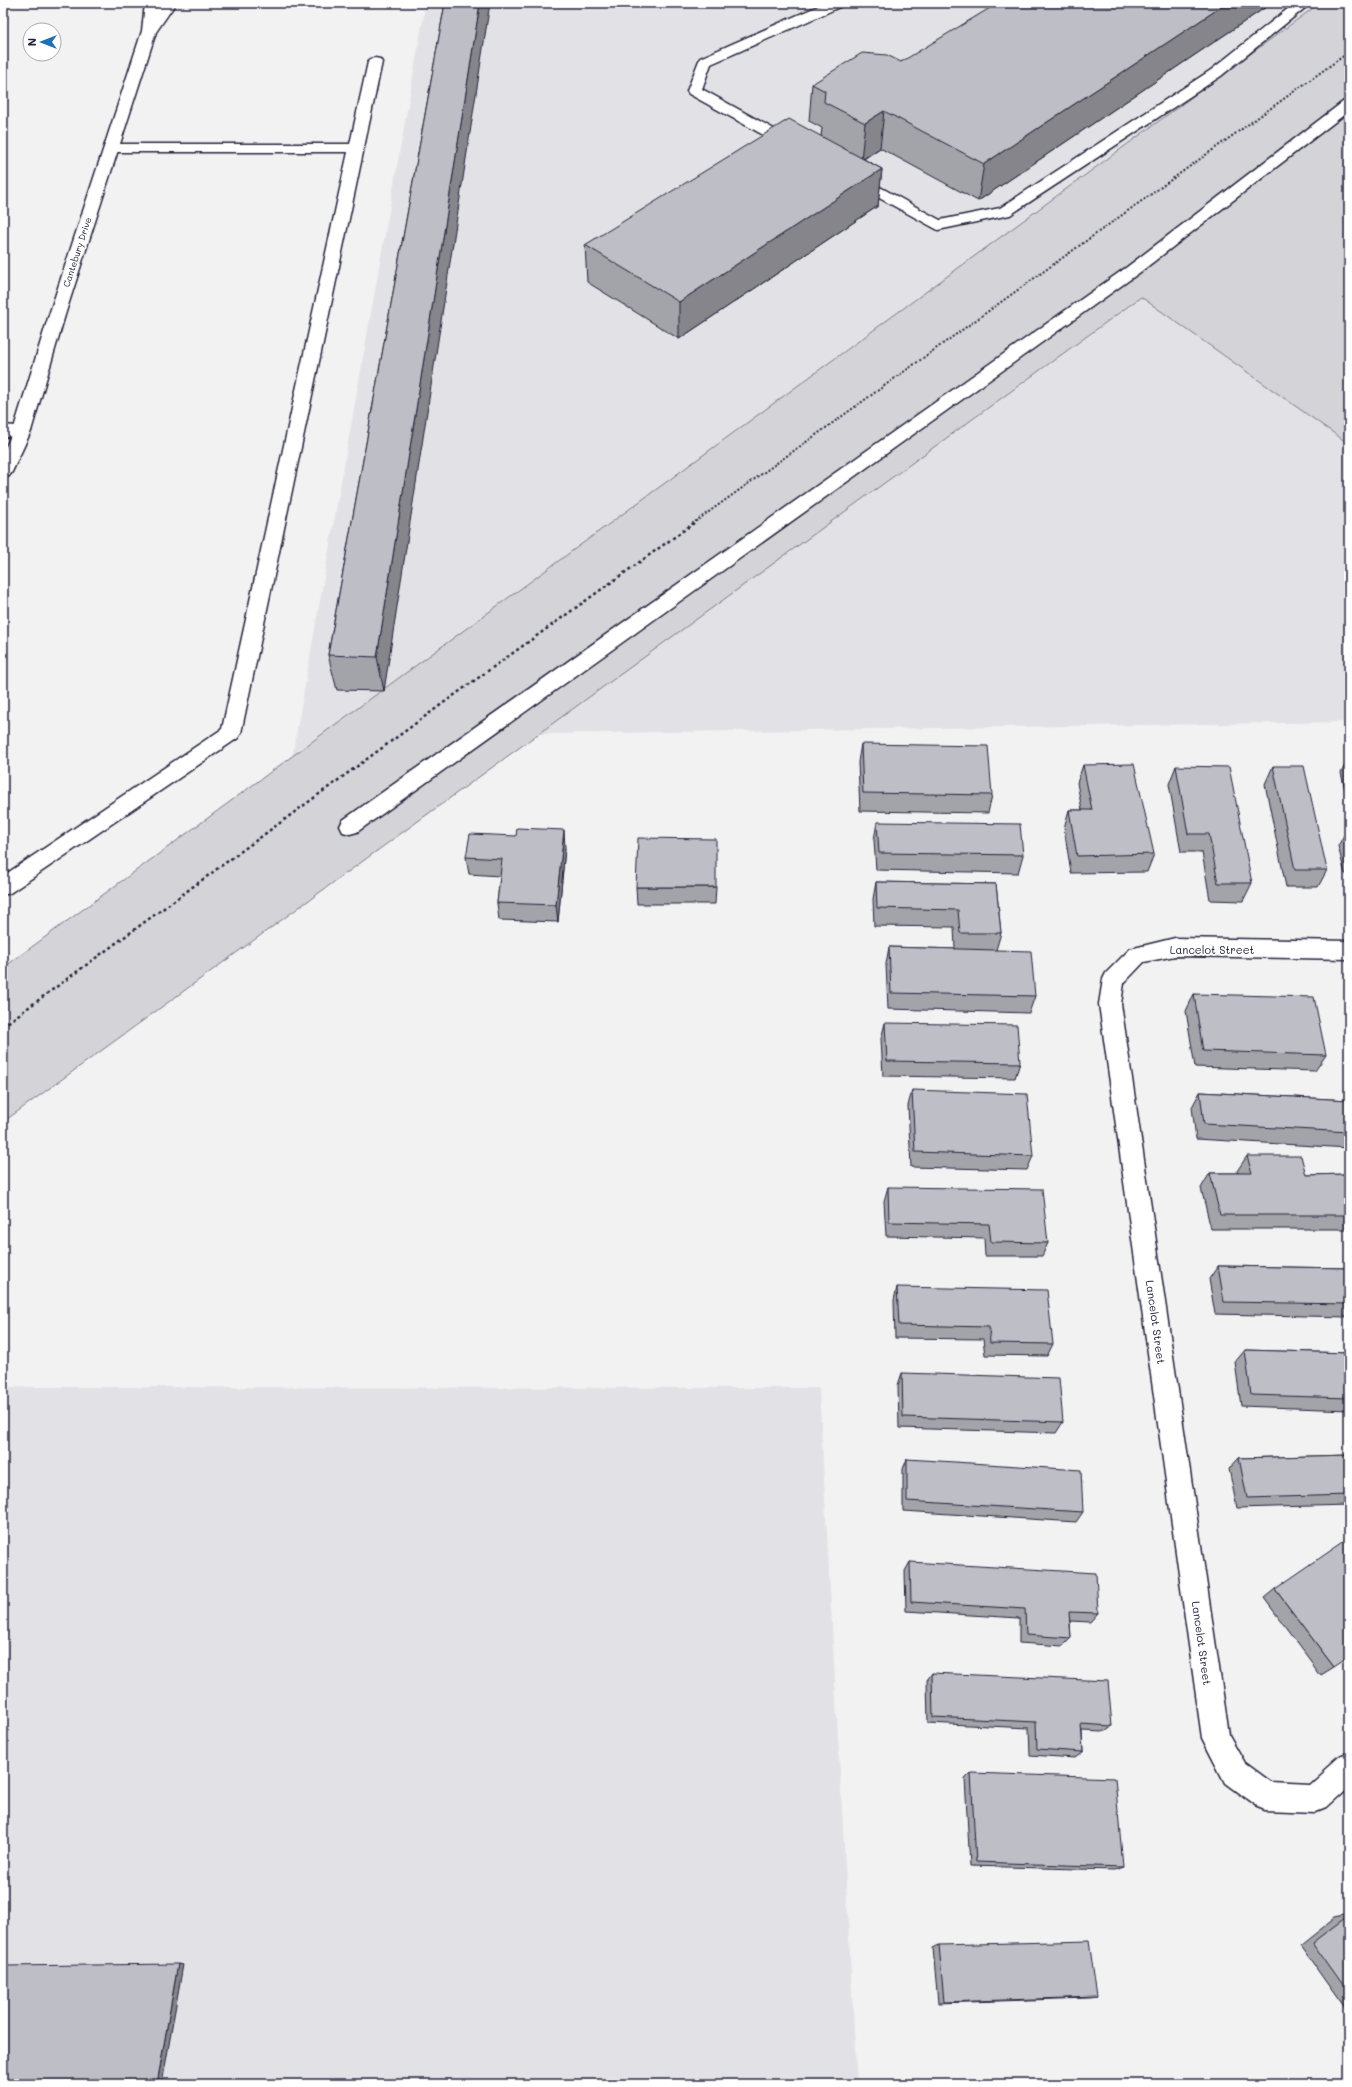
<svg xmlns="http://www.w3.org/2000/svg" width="1352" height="2087" font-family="Mali,sans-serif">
  <rect width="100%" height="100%" fill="#f2f2f3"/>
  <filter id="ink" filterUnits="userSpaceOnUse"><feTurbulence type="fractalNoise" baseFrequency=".025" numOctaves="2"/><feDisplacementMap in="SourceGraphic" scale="8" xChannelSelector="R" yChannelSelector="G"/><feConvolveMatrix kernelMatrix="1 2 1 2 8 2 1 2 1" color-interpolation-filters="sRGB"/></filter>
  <g filter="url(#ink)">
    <!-- built -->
    <g fill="#e2e2e6">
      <path d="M 426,3 L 1320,3 L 292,758 Z"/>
      <path d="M 1141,297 L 1349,444 L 1349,722 L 538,734 Z"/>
      <path d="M 3,1387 L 819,1388 L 857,2084 L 3,2084 Z"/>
    </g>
    <!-- green -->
    <path fill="#d3d3d8" stroke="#7a7a8a" d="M 1320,3 L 1349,3 L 1349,444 L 1141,297 L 3,1122 L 3,968 Z"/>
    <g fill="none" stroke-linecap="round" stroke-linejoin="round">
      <defs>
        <g id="lane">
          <path d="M 825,3 L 844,3 L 842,6 L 711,64 L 702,89 L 799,143 L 801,146 L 799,149 L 789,149 L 689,94 L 687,91 L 700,58 Z"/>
          <path d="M 1295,3 L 1311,3 L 1221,76 L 1010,215 L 938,230 L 848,181 L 845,178 L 848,175 L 858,175 L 940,220 L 1000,208 L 1211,70 Z"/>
          <path d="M 375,58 L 380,59 L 382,62 L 241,733 L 238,738 L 10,893 L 3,895 L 3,876 L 222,729 L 348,152 L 111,152 L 106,151 L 104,148 L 106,145 L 111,144 L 350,144 L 368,62 L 370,59 Z"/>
          <path d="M 1349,100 L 1349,111 L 1139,273 L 357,832 L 350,834 L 343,832 L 340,826 L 343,820 L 1127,267 L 1344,101 Z"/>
          <path d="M 3,425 L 28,427 L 31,431 L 28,435 L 3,437 Z"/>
        </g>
        <g id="street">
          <path d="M 145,3 L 159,3 L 158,8 L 162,3 L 176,3 L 156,32 L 65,315 L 31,431 L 12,472 L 9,476 L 3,478 L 3,453 L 13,431 L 49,315 L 142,31 Z"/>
          <path d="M 1175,938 L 1349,941 L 1349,959 L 1175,956 L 1144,962 L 1124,983 L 1121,1004 L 1229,1735 L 1245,1763 L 1271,1782 L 1310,1784 L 1339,1758 L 1349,1754 L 1349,1786 L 1325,1808 L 1315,1812 L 1266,1810 L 1256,1806 L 1225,1783 L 1202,1738 L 1099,1004 L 1103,979 L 1106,973 L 1130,949 Z"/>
        </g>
      </defs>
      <!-- lane casing -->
      <use href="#lane" stroke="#22223b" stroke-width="3"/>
      <!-- street casing -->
      <use href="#street" stroke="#22223b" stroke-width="3"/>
      <!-- path-far1 -->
      <path stroke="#22223b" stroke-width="2" stroke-dasharray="2 2" stroke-linecap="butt" d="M 692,524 L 1349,52"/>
      <!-- path -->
      <path stroke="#22223b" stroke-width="2.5" stroke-dasharray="3 3" stroke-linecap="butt" d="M 3,1026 L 442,704 L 694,523"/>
      <!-- lane -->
      <use href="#lane" fill="#fff" fill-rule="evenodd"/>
      <!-- street -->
      <use href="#street" fill="#fff" fill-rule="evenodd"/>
    </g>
    <!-- wall -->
    <g fill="#a3a3aa" stroke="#22223b">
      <path d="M 445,3 L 384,691 L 337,690 L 328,655 Z"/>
      <path d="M 1272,3 L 978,201 L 880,148 L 864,159 L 882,169 L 878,206 L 679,339 L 587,282 L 585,245 L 821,136 L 822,128 L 809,121 L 812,84 L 901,62 Z"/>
      <path d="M 861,744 L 992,795 L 988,813 L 860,811 L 858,762 Z"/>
      <path d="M 1349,757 L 1349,807 L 1341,773 Z"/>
      <path d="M 1083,765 L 1154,854 L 1147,872 L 1071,873 L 1064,828 L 1069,810 L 1082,810 L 1077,783 Z"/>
      <path d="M 1176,766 L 1252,883 L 1243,901 L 1210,900 L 1202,852 L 1181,852 L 1169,784 Z"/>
      <path d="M 1273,766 L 1327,870 L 1318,887 L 1286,887 L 1265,784 Z"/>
      <path d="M 877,822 L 1023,855 L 1018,873 L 876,870 L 874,840 Z"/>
      <path d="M 1348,828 L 1349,828 L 1349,874 L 1345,874 L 1338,846 Z"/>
      <path d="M 516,836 L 565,848 L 558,922 L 499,920 L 497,903 L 500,876 L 469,874 L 466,857 Z"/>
      <path d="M 876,882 L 996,884 L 1001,933 L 996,950 L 1035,996 L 1029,1013 L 888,1009 L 886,964 L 889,947 L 955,949 L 954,927 L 874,926 L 873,899 Z"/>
      <path d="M 636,887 L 716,887 L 715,904 L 637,904 Z"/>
      <path d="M 1194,994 L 1326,1055 L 1315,1071 L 1195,1067 L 1186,1011 Z"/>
      <path d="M 885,1023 L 1020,1063 L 1015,1078 L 883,1076 L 881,1039 Z"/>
      <path d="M 912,1090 L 1033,1156 L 1027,1170 L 911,1167 L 908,1106 Z"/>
      <path d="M 1200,1092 L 1349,1100 L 1349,1148 L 1196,1139 L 1192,1107 Z"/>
      <path d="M 1247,1156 L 1306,1175 L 1349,1174 L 1349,1229 L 1211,1229 L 1201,1188 L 1210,1173 L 1238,1173 L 1237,1171 Z"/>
      <path d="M 888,1187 L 1048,1243 L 1042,1256 L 985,1256 L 984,1238 L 886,1236 L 884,1201 Z"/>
      <path d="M 1218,1266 L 1349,1268 L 1349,1317 L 1215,1314 L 1209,1279 Z"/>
      <path d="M 897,1287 L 1053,1344 L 1047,1356 L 985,1355 L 983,1339 L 895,1338 L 894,1300 Z"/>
      <path d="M 1245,1350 L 1349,1353 L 1349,1410 L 1241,1406 L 1235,1362 Z"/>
      <path d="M 902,1373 L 1063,1422 L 1056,1433 L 899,1428 L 898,1385 Z"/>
      <path d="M 1349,1455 L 1349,1505 L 1237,1508 L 1229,1469 L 1239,1458 Z"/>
      <path d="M 907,1459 L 1083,1512 L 1076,1522 L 903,1511 L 903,1469 Z"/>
      <path d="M 910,1562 L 1098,1613 L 1090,1622 L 1070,1621 L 1071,1638 L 1063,1646 L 1019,1643 L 1019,1618 L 906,1611 L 905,1571 Z"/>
      <path d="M 1275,1589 L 1334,1667 L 1321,1675 L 1264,1598 Z"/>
      <path d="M 932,1673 L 1112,1726 L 1103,1732 L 1082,1731 L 1083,1752 L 1075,1758 L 1030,1755 L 1029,1728 L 928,1723 L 927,1680 Z"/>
      <path d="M 971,1773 L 1123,1867 L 1114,1870 L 970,1866 L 965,1779 Z"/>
      <path d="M 1349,1914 L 1349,2014 L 1300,1945 L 1335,1917 Z"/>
      <path d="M 939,1945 L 1097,1997 L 1089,1998 L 938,2003 L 933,1948 Z"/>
    </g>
    <!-- shaded-wall -->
    <g fill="#85858b" stroke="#22223b">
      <path d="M 480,3 L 490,3 L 384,691 L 377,657 Z"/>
      <path d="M 1227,3 L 1272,3 L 978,201 L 984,164 Z"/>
      <path d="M 884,111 L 880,148 L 861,160 L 865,123 Z"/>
      <path d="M 882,169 L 878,206 L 679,339 L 679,302 Z"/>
      <path d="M 564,830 L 565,848 L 558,922 L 556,905 Z"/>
      <path d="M 178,1964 L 183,1965 L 162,2084 L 157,2084 Z"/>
    </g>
    <!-- building -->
    <g fill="#bebec6" stroke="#22223b">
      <path d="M 445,3 L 480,3 L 377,657 L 328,655 Z"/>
      <path d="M 998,3 L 1227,3 L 984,164 L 884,111 L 865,123 L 824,102 L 825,91 L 812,84 L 862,53 L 887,55 L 901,62 Z"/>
      <path d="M 789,119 L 882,169 L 679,302 L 585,245 Z"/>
      <path d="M 861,744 L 988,746 L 992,795 L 863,793 Z"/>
      <path d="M 1134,764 L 1154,854 L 1077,856 L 1069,810 L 1092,810 L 1083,765 Z"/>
      <path d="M 1176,766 L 1229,767 L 1252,883 L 1218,883 L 1209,834 L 1188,834 Z"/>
      <path d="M 1273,766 L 1304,766 L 1327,870 L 1295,870 Z"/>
      <path d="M 877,822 L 1020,824 L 1023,855 L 879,853 Z"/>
      <path d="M 517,828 L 564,830 L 556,905 L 497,903 L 502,859 L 466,857 L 470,834 L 516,836 Z"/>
      <path d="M 638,838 L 716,839 L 716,887 L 636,887 Z"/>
      <path d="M 876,882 L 996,884 L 1001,933 L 960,933 L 958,910 L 877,908 Z"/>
      <path d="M 889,947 L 1031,951 L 1035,996 L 891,993 Z"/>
      <path d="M 1194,994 L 1314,997 L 1326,1055 L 1203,1051 Z"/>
      <path d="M 885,1023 L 1017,1025 L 1020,1063 L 887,1061 Z"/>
      <path d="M 912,1090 L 1027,1094 L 1033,1156 L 915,1152 Z"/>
      <path d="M 1200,1092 L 1349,1100 L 1349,1132 L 1204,1124 Z"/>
      <path d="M 1247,1156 L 1301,1156 L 1306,1175 L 1349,1174 L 1349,1215 L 1220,1215 L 1210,1173 L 1252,1173 Z"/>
      <path d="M 888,1187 L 1042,1189 L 1048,1243 L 991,1242 L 989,1224 L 889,1222 Z"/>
      <path d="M 1218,1266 L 1349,1268 L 1349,1304 L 1224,1302 Z"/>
      <path d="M 897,1287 L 1047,1290 L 1053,1344 L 990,1343 L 989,1327 L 899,1325 Z"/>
      <path d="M 1245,1350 L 1349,1353 L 1349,1398 L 1251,1395 Z"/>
      <path d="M 902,1373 L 1059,1378 L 1063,1422 L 903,1417 Z"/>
      <path d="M 1349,1455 L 1349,1495 L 1247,1498 L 1239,1458 Z"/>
      <path d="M 907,1459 L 1081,1470 L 1083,1512 L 907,1501 Z"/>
      <path d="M 1349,1538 L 1349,1657 L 1334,1667 L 1275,1589 Z"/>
      <path d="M 910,1562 L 1096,1573 L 1098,1613 L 1069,1612 L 1071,1638 L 1026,1635 L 1025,1609 L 911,1602 Z"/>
      <path d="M 932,1673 L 1108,1681 L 1112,1726 L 1081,1724 L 1083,1752 L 1037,1749 L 1036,1722 L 933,1717 Z"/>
      <path d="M 971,1773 L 1115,1778 L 1123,1867 L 976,1862 Z"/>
      <path d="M 1349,1915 L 1349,1993 L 1313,1942 Z"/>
      <path d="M 1089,1941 L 1097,1997 L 944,2002 L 939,1945 Z"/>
      <path d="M 178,1964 L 157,2084 L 3,2084 L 3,1966 Z"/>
    </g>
  </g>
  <g text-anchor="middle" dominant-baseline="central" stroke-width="3.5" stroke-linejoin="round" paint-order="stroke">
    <!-- far-street labels -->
    <g font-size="9" fill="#22223b" stroke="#fff">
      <text transform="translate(77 252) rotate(-72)">Cantebury Drive</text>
    </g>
    <!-- street labels -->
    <g font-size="11" fill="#22223b" stroke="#fff">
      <text x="1212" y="949">Lancelot Street</text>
      <text transform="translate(1156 1322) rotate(82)">Lancelot Street</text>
      <text transform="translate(1202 1643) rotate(82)">Lancelot Street</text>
    </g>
  </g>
  <!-- margin -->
  <rect width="1352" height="2087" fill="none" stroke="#fff" stroke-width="16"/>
  <rect x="8" y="8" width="1336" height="2071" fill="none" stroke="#22223b" stroke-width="1.5" filter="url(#ink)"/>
  <!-- north arrow -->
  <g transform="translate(42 42) rotate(270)"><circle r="19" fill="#ffffff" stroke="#a7a7b1"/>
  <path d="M0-3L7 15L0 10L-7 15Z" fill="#1f6fb2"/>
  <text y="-6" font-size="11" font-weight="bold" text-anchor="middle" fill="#22223b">N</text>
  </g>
</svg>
